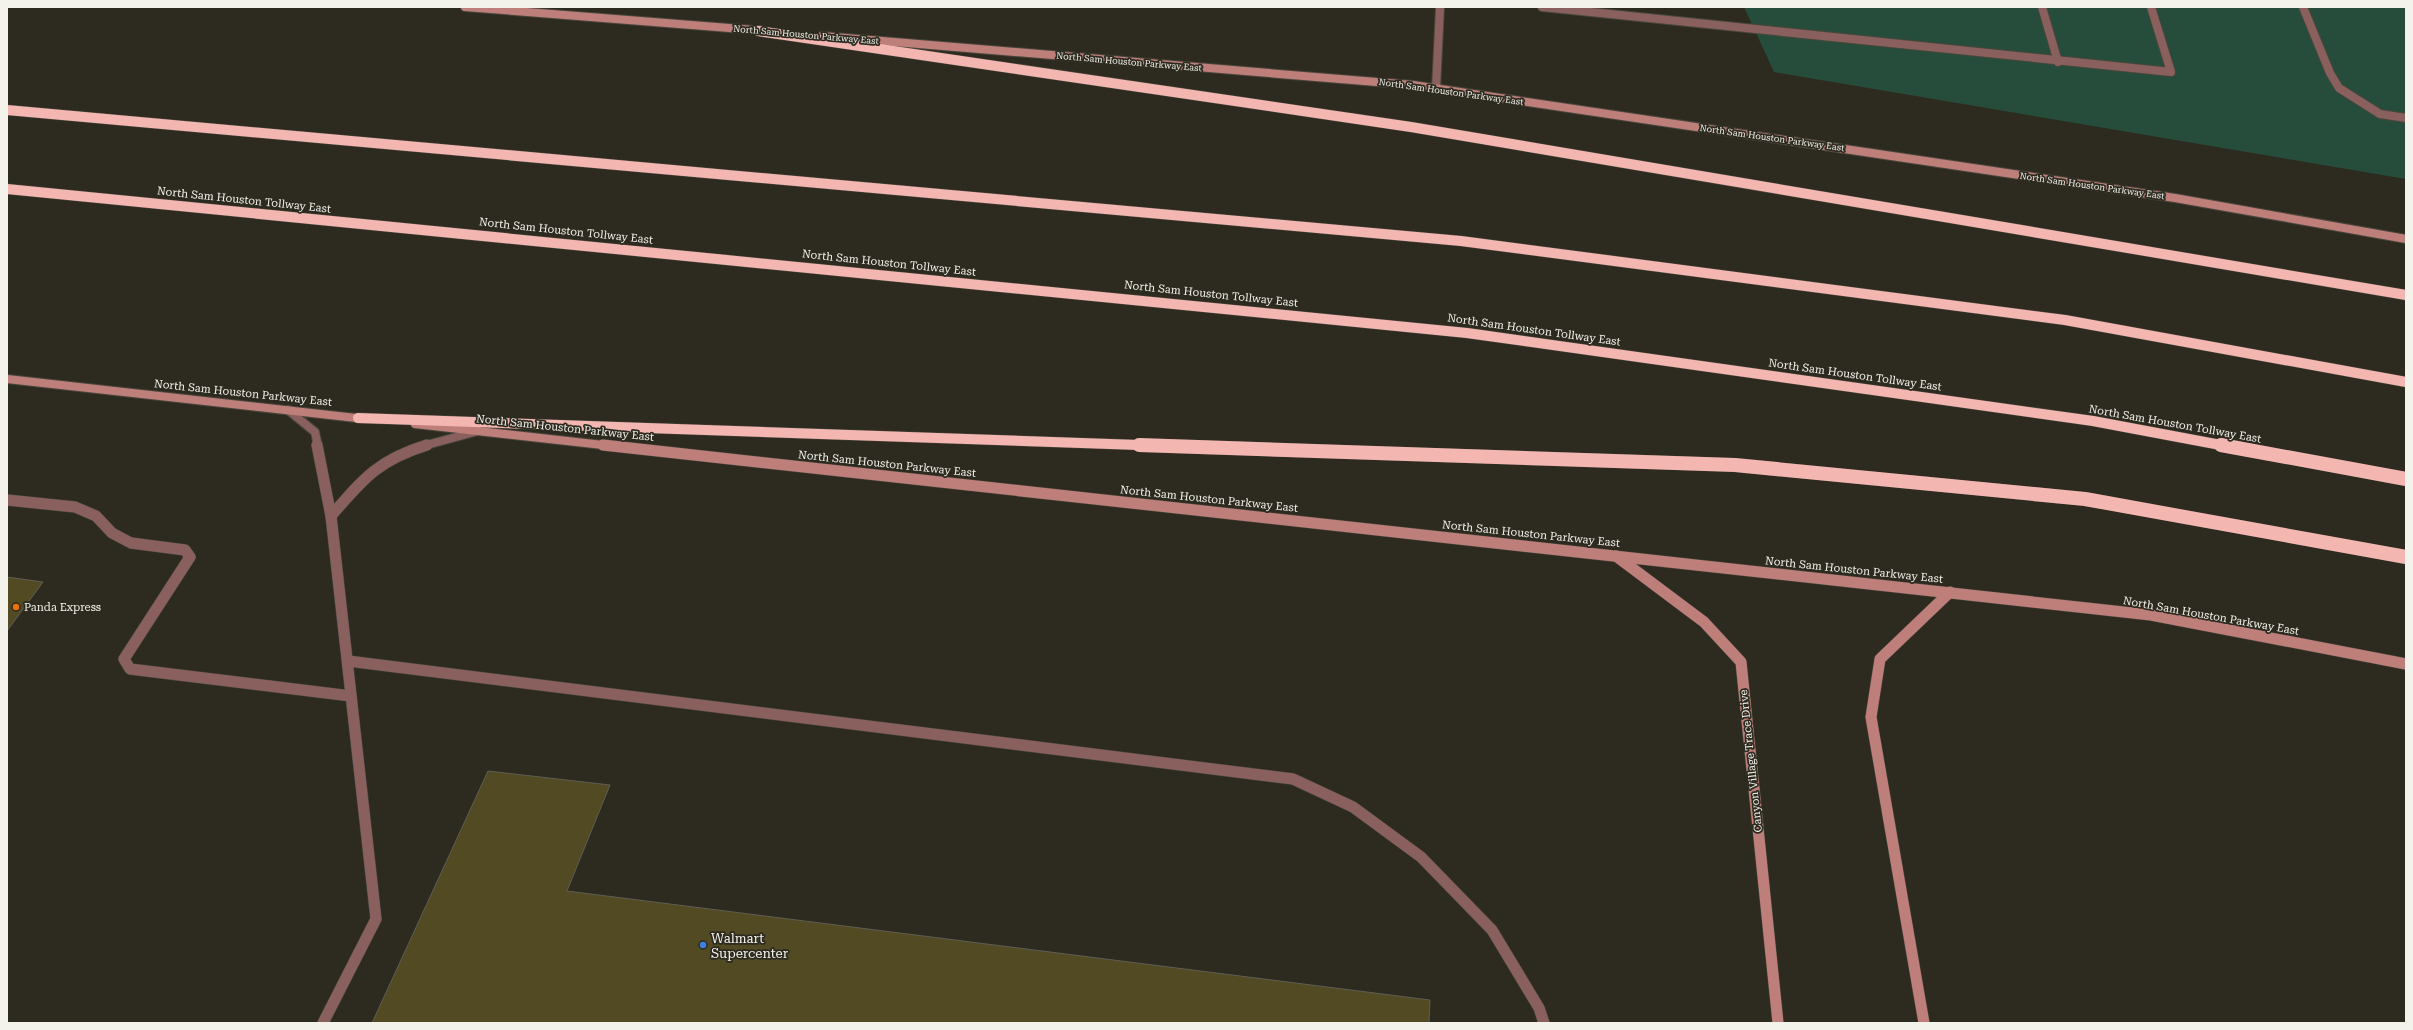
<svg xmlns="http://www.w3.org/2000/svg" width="2413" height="1030" font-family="'Roboto Serif',serif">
  <rect width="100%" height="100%" fill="#2d2b20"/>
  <!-- green -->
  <path fill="#264d3b" d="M 1744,7 L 2406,7 L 2406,179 L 1774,72 Z"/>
  <!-- building -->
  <g fill="#514a22" stroke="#605e53">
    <path d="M 7,577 L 43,582 L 7,631 Z"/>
    <path d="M 488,771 L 610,785 L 567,891 L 1430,1000 L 1429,1023 L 372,1023 Z"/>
  </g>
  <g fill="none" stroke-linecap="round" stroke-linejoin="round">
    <defs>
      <g id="lane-far1">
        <path d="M 1542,7 L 2171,72 L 2151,7"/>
        <path d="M 2042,7 L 2058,62"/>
        <path d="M 2303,7 L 2330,73 L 2339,88 L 2380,114 L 2406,118"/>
        <path d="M 1436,89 L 1440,7"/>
        <path d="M 288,410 L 315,432 L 318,446"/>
        <path d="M 423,446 L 478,431"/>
      </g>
      <g id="lane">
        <path d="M 317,445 L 331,516 L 376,919 L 323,1023"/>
        <path d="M 7,500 L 75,507 L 96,516 L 112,533 L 131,543 L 185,550 L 190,557 L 124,659 L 130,669 L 351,696"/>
        <path d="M 331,516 C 363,479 378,460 427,445"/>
        <path d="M 348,661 L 1293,779 L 1353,807 L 1421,857 L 1492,930 L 1539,1008 L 1544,1023"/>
      </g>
      <g id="secondary-far1">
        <path d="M 465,7 L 766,31"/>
        <path d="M 822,36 L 1413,85 L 2175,198 L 2406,239"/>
        <path d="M 7,379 L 365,419"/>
        <path d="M 415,424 L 612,446"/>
      </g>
      <g id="secondary">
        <path d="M 603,445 L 2151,615 L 2406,664"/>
        <path d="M 1616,556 L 1704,622 L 1741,662 L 1778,1023"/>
        <path d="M 1924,1023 L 1871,717 L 1880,659 L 1950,592"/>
      </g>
      <g id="highway-far1">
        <path d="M 758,31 L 1411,127 L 2406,295"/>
        <path d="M 7,110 L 1461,241 L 2065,320 L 2406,382"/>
        <path d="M 7,189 L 1467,333 L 2093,421 L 2226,446"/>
        <path d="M 358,418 L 1168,446"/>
      </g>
      <g id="highway">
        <path d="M 1139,445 L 1735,465 L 2085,499 L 2406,557"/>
        <path d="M 2221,445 L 2406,479"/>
      </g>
    </defs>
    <!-- lane-far1 casing -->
    <use href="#lane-far1" stroke="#49473c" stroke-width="10"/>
    <!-- lane casing -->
    <use href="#lane" stroke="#49473c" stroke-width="12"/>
    <!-- secondary-far1 casing -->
    <use href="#secondary-far1" stroke="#49473c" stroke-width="10"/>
    <!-- secondary casing -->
    <use href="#secondary" stroke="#49473c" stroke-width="12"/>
    <!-- highway-far1 casing -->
    <use href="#highway-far1" stroke="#49473c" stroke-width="11"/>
    <!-- highway casing -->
    <use href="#highway" stroke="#49473c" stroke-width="14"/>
    <!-- lane-far1 -->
    <use href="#lane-far1" stroke="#89605d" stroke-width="8"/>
    <!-- lane -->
    <use href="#lane" stroke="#89605d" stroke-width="11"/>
    <!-- secondary-far1 -->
    <use href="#secondary-far1" stroke="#be7e79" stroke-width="8"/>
    <!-- secondary -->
    <use href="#secondary" stroke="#be7e79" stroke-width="11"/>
    <!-- highway-far1 -->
    <use href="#highway-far1" stroke="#f3b6b1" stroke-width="10"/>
    <!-- highway -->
    <use href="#highway" stroke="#f3b6b1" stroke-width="14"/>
  </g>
  <!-- markers -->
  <circle fill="#e8710a" stroke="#2d2b20" stroke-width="1.5" cx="16" cy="607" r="4"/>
  <circle fill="#3f7fe0" stroke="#2d2b20" stroke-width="1.5" cx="703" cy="945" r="4"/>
  <g text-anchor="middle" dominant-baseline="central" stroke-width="3.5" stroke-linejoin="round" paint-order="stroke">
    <!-- far-street labels -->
    <g font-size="9" fill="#f3f2eb" stroke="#2d2b20">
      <text transform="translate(806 35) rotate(5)">North Sam Houston Parkway East</text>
      <text transform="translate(1129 62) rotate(5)">North Sam Houston Parkway East</text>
      <text transform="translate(1451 92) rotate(8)">North Sam Houston Parkway East</text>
      <text transform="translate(1772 138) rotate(8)">North Sam Houston Parkway East</text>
      <text transform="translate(2092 186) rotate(8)">North Sam Houston Parkway East</text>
    </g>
    <!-- street labels -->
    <g font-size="11" fill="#f3f2eb" stroke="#2d2b20">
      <text transform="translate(244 200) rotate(6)">North Sam Houston Tollway East</text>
      <text transform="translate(566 231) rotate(6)">North Sam Houston Tollway East</text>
      <text transform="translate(889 263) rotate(6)">North Sam Houston Tollway East</text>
      <text transform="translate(1211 294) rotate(6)">North Sam Houston Tollway East</text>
      <text transform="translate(1534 330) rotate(8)">North Sam Houston Tollway East</text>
      <text transform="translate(1855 375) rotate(8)">North Sam Houston Tollway East</text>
      <text transform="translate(243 393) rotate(6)">North Sam Houston Parkway East</text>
      <text transform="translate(2175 424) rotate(10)">North Sam Houston Tollway East</text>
      <text transform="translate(565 428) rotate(6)">North Sam Houston Parkway East</text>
      <text transform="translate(887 464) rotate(6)">North Sam Houston Parkway East</text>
      <text transform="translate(1209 499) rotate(6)">North Sam Houston Parkway East</text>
      <text transform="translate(1531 534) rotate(6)">North Sam Houston Parkway East</text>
      <text transform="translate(1854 570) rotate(6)">North Sam Houston Parkway East</text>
      <text transform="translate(2211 616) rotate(10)">North Sam Houston Parkway East</text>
      <text transform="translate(1751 761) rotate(-96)">Canyon Village Trace Drive</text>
    </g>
    <!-- poi labels -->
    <g font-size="11" fill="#f3f2eb" stroke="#2d2b20" text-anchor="start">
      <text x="24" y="607">Panda Express</text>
    </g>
    <!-- near-poi labels -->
    <g font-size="13" fill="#f3f2eb" stroke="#2d2b20" text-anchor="start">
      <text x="711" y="938">Walmart<tspan x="711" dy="15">Supercenter</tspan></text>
    </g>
  </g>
  <!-- border -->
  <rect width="2413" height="1030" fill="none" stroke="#f3f2eb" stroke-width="16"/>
</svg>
